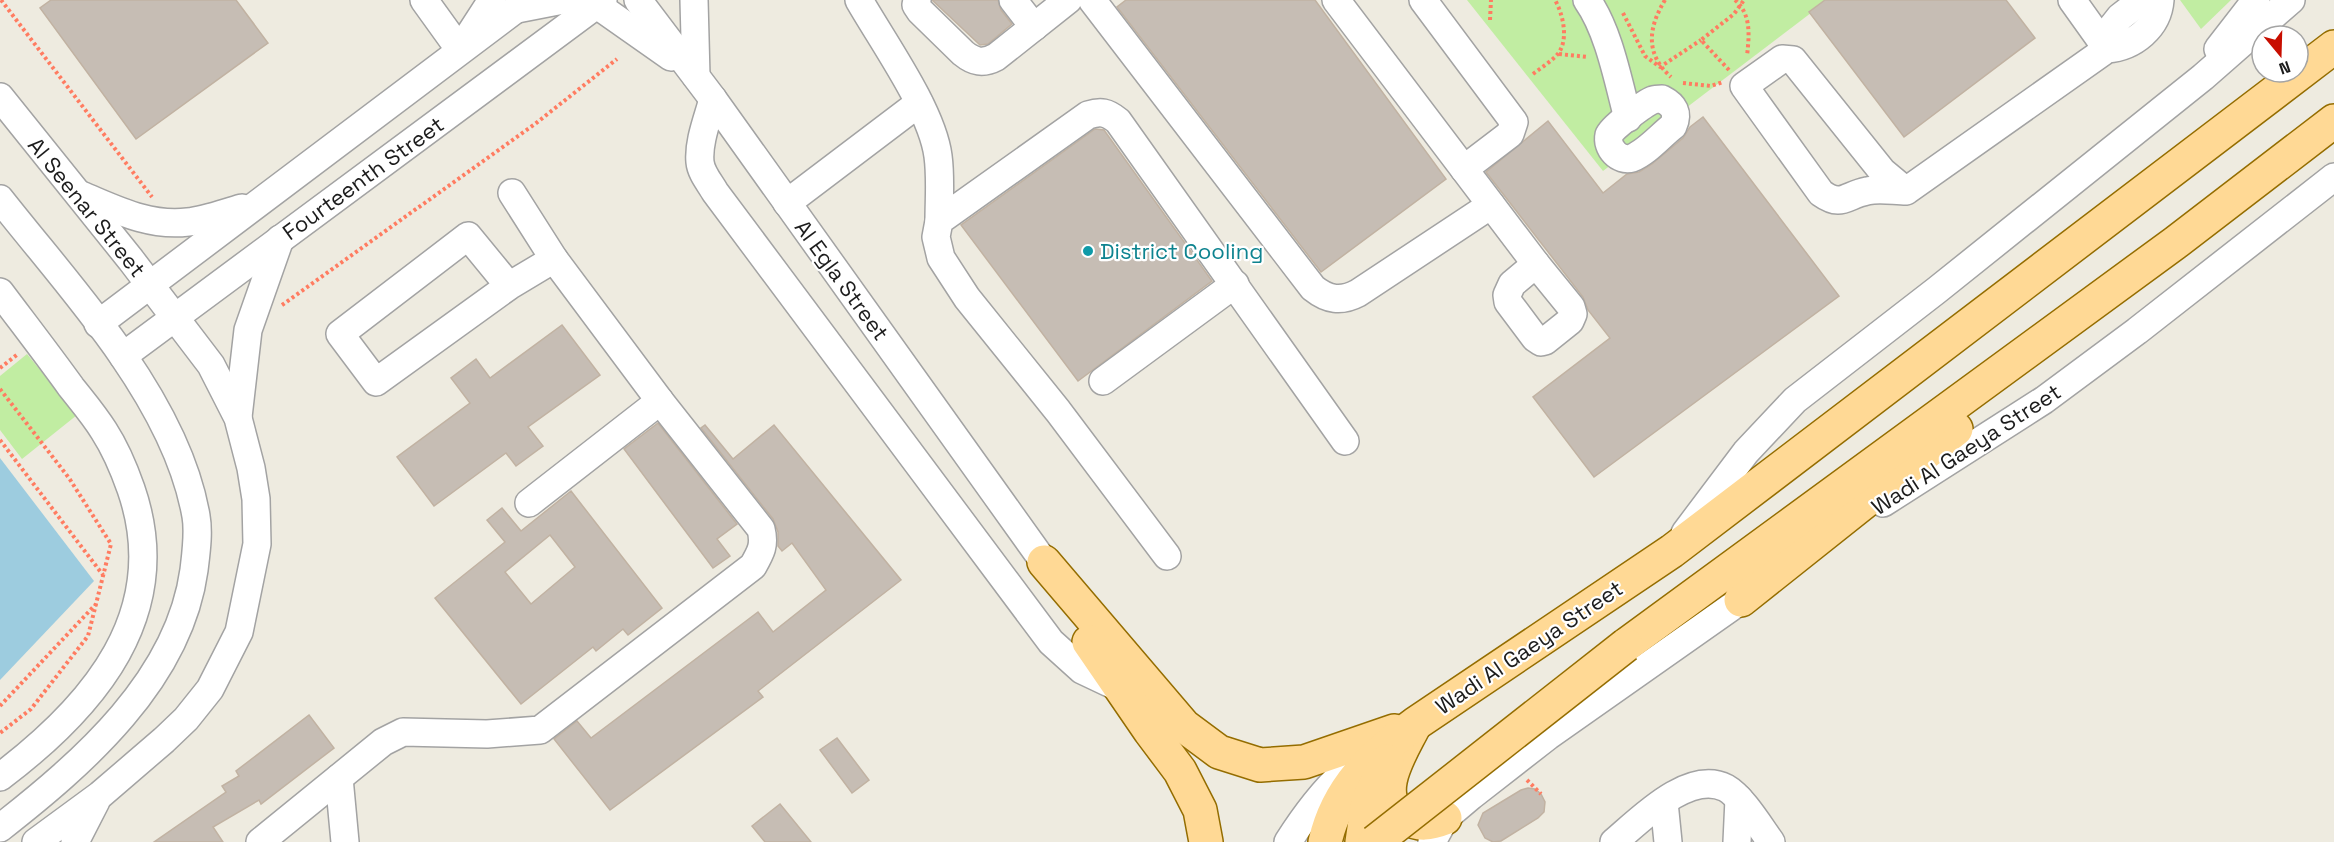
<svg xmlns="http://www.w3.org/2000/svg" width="2334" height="842" font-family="'Space Grotesk',sans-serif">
  <rect width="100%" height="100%" fill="#eeebe0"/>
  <!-- grass -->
  <g fill="#c1eda2">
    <path d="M 1467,0 L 1828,0 L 1603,171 Z"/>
    <path d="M 2180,0 L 2231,0 L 2201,29 Z"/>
    <path d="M 27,354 L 77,415 L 22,459 L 0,430 L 0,376 Z"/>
  </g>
  <!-- water -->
  <path fill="#9dccdf" d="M 0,458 L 94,581 L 0,680 Z"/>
  <!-- building -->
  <g fill="#c6bdb4" stroke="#c1b2a2" stroke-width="1.5" fill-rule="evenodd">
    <path d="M 51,0 L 236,0 L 268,43 L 136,139 L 40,8 Z"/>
    <path d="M 932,0 L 998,0 L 1001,10 L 1012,24 L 988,44 L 980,45 Z"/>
    <path d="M 1126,0 L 1315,0 L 1446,179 L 1321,272 L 1117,7 Z"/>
    <path d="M 1825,0 L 2006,0 L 2035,38 L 1904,137 L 1809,12 Z"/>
    <path d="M 1703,117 L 1839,296 L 1594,477 L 1533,397 L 1610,338 L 1588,310 L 1583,297 L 1486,172 L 1548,121 L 1603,193 L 1627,174 L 1639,172 L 1652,164 L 1683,138 L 1690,127 Z"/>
    <path d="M 1095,129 L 1104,130 L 1212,281 L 1078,381 L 961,225 Z"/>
    <path d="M 562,325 L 600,375 L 528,427 L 543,446 L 516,466 L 506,453 L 434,506 L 397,457 L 470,403 L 451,378 L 476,359 L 490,378 Z"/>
    <path d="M 658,423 L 737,524 L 717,539 L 730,556 L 713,568 L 624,449 Z"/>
    <path d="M 705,425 L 733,459 L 774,425 L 901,580 L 758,691 L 763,697 L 610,810 L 554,739 L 577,721 L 591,738 L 758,612 L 773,632 L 826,590 L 792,543 L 782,551 L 778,546 L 778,532 L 773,519 L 701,428 Z"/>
    <path d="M 571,491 L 662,608 L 628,635 L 623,629 L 596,651 L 593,647 L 521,704 L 435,598 L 505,542 L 487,520 L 502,508 L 521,531 ZM 550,535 L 575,567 L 531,604 L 505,572 Z"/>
    <path d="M 309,715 L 334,748 L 261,804 L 259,800 L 213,827 L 223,842 L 154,842 L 226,792 L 222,786 L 239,776 L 236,771 Z"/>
    <path d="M 837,738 L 869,780 L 852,793 L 820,750 Z"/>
    <path d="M 1528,788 L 1535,789 L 1541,794 L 1545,802 L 1544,812 L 1538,818 L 1501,841 L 1493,842 L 1485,838 L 1478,825 L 1483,813 L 1521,790 Z"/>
    <path d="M 780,804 L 811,842 L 765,842 L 752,826 Z"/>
  </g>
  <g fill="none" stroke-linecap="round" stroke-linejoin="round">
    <defs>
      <g id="minor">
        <path d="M 424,0 L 460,50"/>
        <path d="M 638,0 L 713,99 L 1044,562"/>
        <path d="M 694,0 L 696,76"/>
        <path d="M 859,0 C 883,42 932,110 938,156 C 941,178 939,200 939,221"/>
        <path d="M 917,0 L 916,5 L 920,11 L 963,53 C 974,62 983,64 996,57 L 1068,0"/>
        <path d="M 1013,0 L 1034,27"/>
        <path d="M 1092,0 L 1313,288 C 1328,300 1341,302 1358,293 L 1491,205"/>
        <path d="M 1336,0 L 1536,264"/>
        <path d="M 1423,0 L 1514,122 L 1510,134 L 1464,169"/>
        <path d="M 1587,0 C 1609,31 1618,81 1628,118"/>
        <path d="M 2072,0 L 2107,49"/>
        <path d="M 582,2 L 597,5 L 671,57"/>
        <path d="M 517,9 L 563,0"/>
        <path d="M 468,37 L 492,0"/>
        <path d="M 2101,41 L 2120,17 L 2142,0"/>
        <path d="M 2218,49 L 2256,0"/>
        <path d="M 0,97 L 131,260 L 211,365 L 238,418 L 251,468 L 256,499 L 257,544 L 239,632 L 210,689 L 186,719 L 164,740 L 100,795 L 36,842"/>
        <path d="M 713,99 C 708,118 698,142 700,162 C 701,173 710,183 715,192 L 1051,642 L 1082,670 L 1120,688"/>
        <path d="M 1662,99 C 1674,105 1679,113 1673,126 C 1660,136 1647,152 1632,158 C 1619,162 1606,148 1609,135 C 1611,128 1645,103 1653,100 C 1656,99 1659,99 1662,99 Z"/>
        <path d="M 1906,191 L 1882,171 L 1793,60 L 1782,59 L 1744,86 L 1821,193 C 1842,208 1846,195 1867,191 C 1879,188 1894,191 1906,191 L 2107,49 C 2134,47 2158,27 2160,0"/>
        <path d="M 81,195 C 115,209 149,227 188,222 C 206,220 224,213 242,208"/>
        <path d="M 0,199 C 41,251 86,302 123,356 C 156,404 186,458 196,516 C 199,533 196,553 194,570 C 179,680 83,763 0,828"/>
        <path d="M 787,203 L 919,103"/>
        <path d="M 1536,264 L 1571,307 L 1573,314 L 1570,321 L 1545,341 L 1541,342 L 1535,338 L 1508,302 L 1507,295 L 1512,284 Z"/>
        <path d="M 509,286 L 468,236 L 340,334 L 376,382 L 509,286 L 554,259"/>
        <path d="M 0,292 C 24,324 48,355 71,387 C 82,401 94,415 104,431 C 115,448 124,469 131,489 C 174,613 94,706 0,777"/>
        <path d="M 98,324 L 528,0"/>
        <path d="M 123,356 L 603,0"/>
        <path d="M 1103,381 L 1235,284"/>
        <path d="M 238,417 L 248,330 L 280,239"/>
        <path d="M 529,503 L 660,401"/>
        <path d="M 1883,503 L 2044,400 L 2137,331 L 2334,177"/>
        <path d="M 1685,533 L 1746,452 L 1795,400 L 1937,290 L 2203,77 L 2291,0"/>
        <path d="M 1167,556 L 1058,411 L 967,298 L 941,258 L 936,237 L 939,221 L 1088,115 C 1101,111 1107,112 1118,121 L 1345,441"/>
        <path d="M 339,778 L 345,842"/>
        <path d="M 1664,802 L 1668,842"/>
        <path d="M 75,842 L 96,801"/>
        <path d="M 260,842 L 383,742 L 403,732 L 487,734 L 540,730 L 753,566 C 761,552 765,545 761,529 L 660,401 L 554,259 L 512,193"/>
        <path d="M 1288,842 C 1307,812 1328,784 1356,762"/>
        <path d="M 1432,842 L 1445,818 L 1471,796 L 1548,736 L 1757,589"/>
        <path d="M 1614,842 C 1640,820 1689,769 1726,788 C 1742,797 1760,827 1771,842"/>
        <path d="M 1737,842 L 1739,799"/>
      </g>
      <g id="major">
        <path d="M 1044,562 L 1184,726 L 1219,752 L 1260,765 L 1304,762 L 1394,731"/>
        <path d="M 1741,600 L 1956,429"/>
        <path d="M 1089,642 L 1150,731 L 1180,771 L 1200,810 L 1206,842"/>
        <path d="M 1626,645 L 2175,243 L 2334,121"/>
        <path d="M 1413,728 C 1401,752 1371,797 1405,817 C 1419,826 1430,824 1445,818"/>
        <path d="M 1325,842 C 1337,788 1373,755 1415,724 L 1672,551 L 2334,47"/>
        <path d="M 1362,842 L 1368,801 L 1387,761"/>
      </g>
    </defs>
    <!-- minor casing -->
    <use href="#minor" stroke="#a3a3a3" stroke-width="30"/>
    <!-- major casing -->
    <use href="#major" stroke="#946d00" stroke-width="36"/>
    <!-- path -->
    <g stroke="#ff7c61" stroke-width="4" stroke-dasharray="3 3" stroke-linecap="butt">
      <path d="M 1,0 L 152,197"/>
      <path d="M 1665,0 C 1648,28 1645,54 1671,77"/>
      <path d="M 1735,0 C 1752,15 1749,37 1747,56"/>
      <path d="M 1623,13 L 1645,56 L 1660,67 L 1701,40"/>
      <path d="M 1490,20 L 1491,0"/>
      <path d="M 1559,54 L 1588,57"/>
      <path d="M 1729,70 L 1701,40 L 1734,14 L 1744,0"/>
      <path d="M 1533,74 C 1541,68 1550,62 1556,56 C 1570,42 1563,14 1555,0"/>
      <path d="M 1683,83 L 1711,86 L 1723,82"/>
      <path d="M 282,305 L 535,124 L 617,59"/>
      <path d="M 0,368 L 18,354"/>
      <path d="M 0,389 L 69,478 L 111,544 L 88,636 L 31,709 L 0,733"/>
      <path d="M 0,440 L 103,575"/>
      <path d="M 0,706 L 96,604"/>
      <path d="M 1527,780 L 1541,794"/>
    </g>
    <!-- minor -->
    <use href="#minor" stroke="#fff" stroke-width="27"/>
    <!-- major -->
    <use href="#major" stroke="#ffd995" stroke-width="33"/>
    <defs>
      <path id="major-bridge" d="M 1375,842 L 1626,645"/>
    </defs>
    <!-- major-bridge casing -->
    <use href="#major-bridge" stroke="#946d00" stroke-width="36" stroke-linecap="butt"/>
    <!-- major-bridge -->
    <use href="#major-bridge" stroke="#ffd995" stroke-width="33"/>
  </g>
  <!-- markers -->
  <circle fill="#0f9aa8" stroke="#fff" stroke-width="2" cx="1088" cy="251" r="6"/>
  <g text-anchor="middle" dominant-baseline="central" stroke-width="4.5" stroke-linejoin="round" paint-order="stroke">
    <!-- street labels -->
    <g font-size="22" fill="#1c1c1c" stroke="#fff">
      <text transform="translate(363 178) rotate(-36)">Fourteenth Street</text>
      <text transform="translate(87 207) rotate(51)">Al Seenar Street</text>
      <text transform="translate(842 280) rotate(54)">Al Egla Street</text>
      <text transform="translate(1966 449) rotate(-33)">Wadi Al Gaeya Street</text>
      <text transform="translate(1529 647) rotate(-34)">Wadi Al Gaeya Street</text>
    </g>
    <!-- culture labels -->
    <g font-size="22" fill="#0d838f" stroke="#fff" text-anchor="start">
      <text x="1100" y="251">District Cooling</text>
    </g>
  </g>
  <!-- north arrow -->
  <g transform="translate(2280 54) rotate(161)"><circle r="28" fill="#ffffff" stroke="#a4a4a4" stroke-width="1.5"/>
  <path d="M0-4.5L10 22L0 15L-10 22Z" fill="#c80e00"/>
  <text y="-9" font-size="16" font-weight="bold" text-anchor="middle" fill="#1c1c1c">N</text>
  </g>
</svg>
